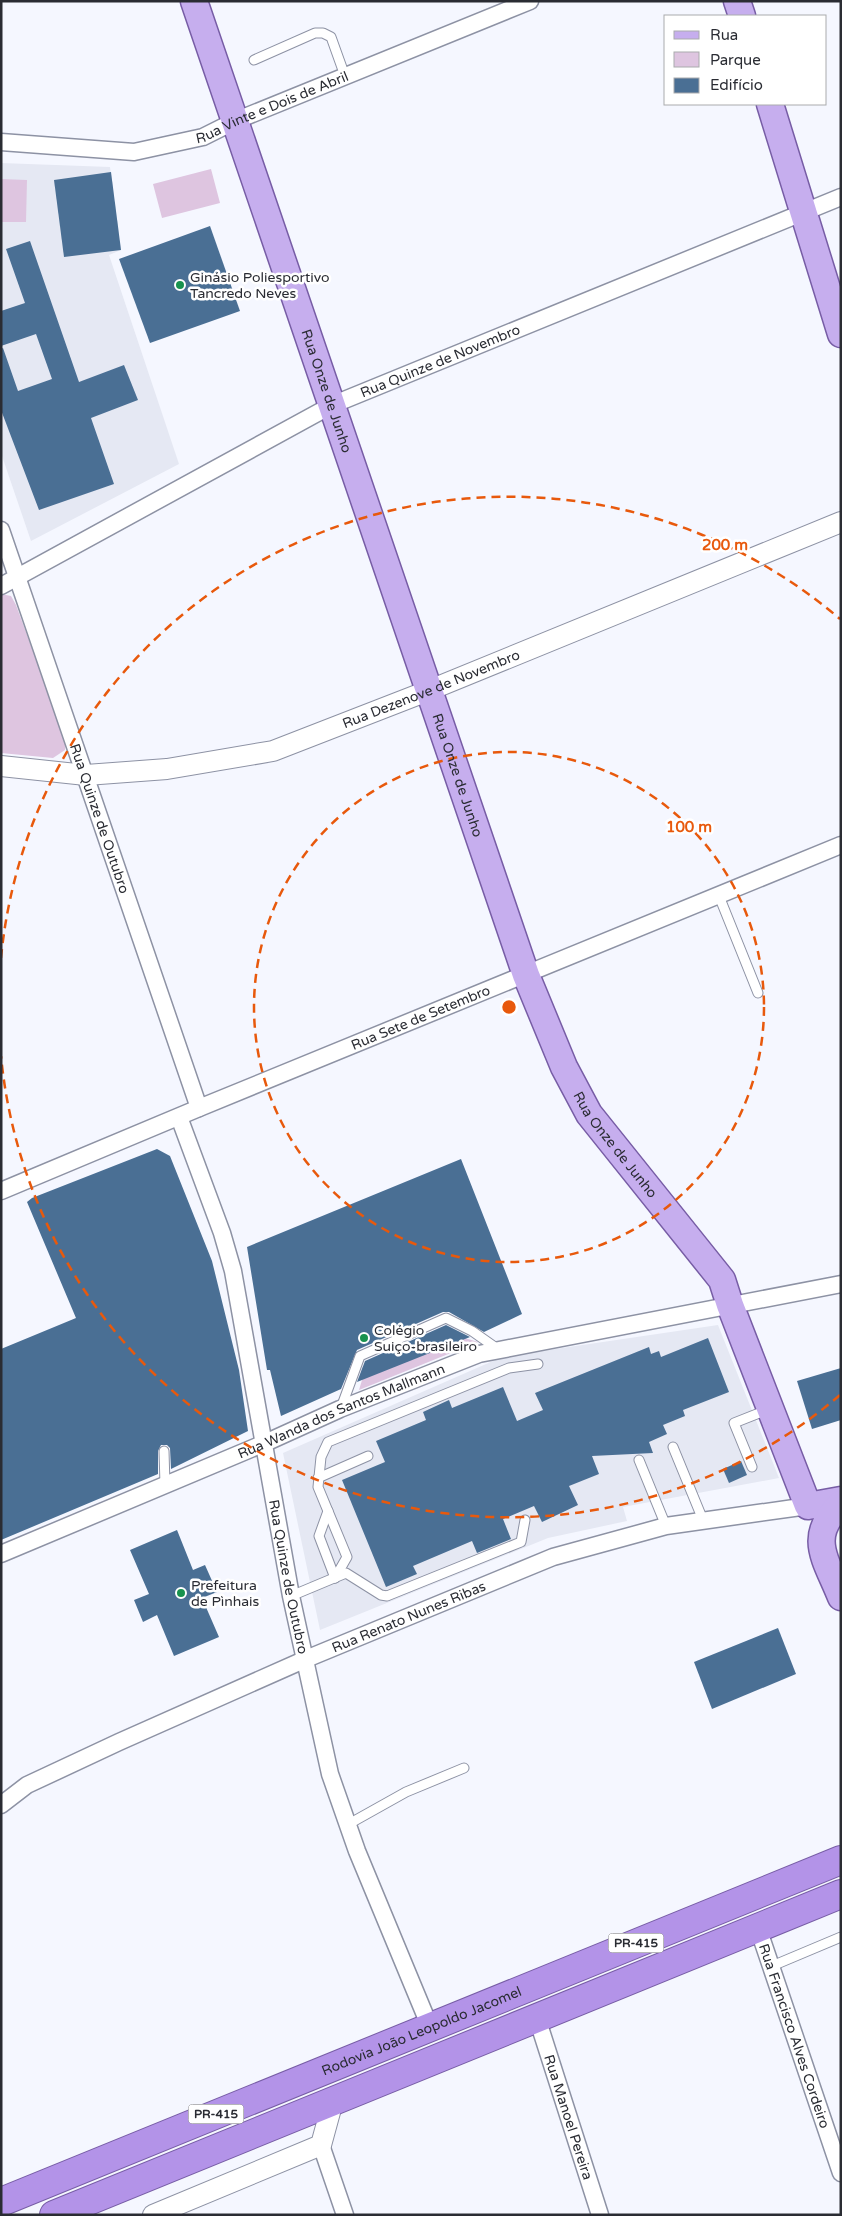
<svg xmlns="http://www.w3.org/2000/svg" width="842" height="2216" font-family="'Varela Round',sans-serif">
  <rect width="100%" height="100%" fill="#f5f7ff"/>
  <!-- built -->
  <g fill="#e5e8f3">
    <path d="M 1,163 L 110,167 L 121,250 L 109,255 L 179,464 L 31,541 L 1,453 Z"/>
    <path d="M 718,1325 L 779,1478 L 623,1507 L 627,1521 L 548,1538 L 320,1630 L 283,1453 L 502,1357 Z"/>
  </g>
  <!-- green -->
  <g fill="#dec5e0">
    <path d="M 211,169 L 220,203 L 162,218 L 153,184 Z"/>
    <path d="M 1,179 L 27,180 L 26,222 L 1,222 Z"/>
    <path d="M 1,594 L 11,596 L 16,605 L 66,741 L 65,750 L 53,758 L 1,753 Z"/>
    <path d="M 448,1333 L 478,1342 L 359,1390 L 366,1367 Z"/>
  </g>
  <!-- building -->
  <g fill="#4a6f94">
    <path d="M 111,172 L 121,250 L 64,257 L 54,180 Z"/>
    <path d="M 210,226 L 240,311 L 150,343 L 119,259 Z"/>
    <path d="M 30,241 L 79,382 L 124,365 L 138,400 L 91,418 L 114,484 L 39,510 L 1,410 L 1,349 L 3,348 L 18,391 L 52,379 L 36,334 L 1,346 L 1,311 L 25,303 L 6,249 Z"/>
    <path d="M 157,1149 L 170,1156 L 212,1261 L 239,1370 L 248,1431 L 171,1469 L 170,1448 L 167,1445 L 161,1445 L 158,1451 L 158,1474 L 1,1540 L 1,1349 L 76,1318 L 27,1202 L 32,1198 Z"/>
    <path d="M 461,1159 L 522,1314 L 484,1332 L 449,1312 L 443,1312 L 357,1350 L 341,1389 L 281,1416 L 270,1370 L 267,1370 L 247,1247 Z"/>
    <path d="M 446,1325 L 470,1337 L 357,1382 L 365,1361 Z"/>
    <path d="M 708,1338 L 729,1392 L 683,1410 L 685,1416 L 663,1425 L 667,1434 L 649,1442 L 653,1453 L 592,1456 L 599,1474 L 569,1486 L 578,1505 L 542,1522 L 534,1506 L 503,1519 L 511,1539 L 477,1553 L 472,1541 L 413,1566 L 417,1574 L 386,1587 L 342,1480 L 385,1462 L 376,1441 L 426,1420 L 423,1412 L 449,1400 L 452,1408 L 503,1387 L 517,1421 L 543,1410 L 535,1393 L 649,1347 L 651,1354 L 659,1351 L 661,1357 Z"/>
    <path d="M 841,1368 L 841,1420 L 812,1429 L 797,1381 Z"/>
    <path d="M 741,1461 L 747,1475 L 729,1483 L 723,1469 Z"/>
    <path d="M 177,1530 L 193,1570 L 205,1565 L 217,1592 L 202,1598 L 219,1637 L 174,1656 L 157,1615 L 143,1622 L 134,1600 L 149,1594 L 130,1550 Z"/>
    <path d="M 778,1628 L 796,1674 L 712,1709 L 694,1662 Z"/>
  </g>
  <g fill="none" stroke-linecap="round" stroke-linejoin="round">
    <defs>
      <g id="service">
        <path d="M 254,60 L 315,33 L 323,33 L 331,37 L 345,76"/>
        <path d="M 719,896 L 758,993"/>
        <path d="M 341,1408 L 360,1356 L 446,1318 L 472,1331 L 499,1350"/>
        <path d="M 673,1447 L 703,1520"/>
        <path d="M 164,1451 L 165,1485"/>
        <path d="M 639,1460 L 666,1526"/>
        <path d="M 752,1467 L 734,1423 L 767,1410"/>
        <path d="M 318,1478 L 368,1456"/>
        <path d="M 328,1511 L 319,1536 L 335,1578"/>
        <path d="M 335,1578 L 347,1557 L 318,1487 L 321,1457 L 328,1442 L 509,1368 L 538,1364"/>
        <path d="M 291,1596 L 346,1573 L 381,1595 L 387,1596 L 521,1542 L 525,1520"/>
        <path d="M 347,1825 L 406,1792 L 464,1768"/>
        <path d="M 772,1966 L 841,1937"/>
      </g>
      <g id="minor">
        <path id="s1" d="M 1,142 L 134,152 L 203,137 L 235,121 L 530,1"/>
        <path id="s2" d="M 1,530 L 199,1108"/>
        <path id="s3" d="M 1,586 L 332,405 L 841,197"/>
        <path id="s4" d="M 179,1117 L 222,1233 L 233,1271 L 291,1596 L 330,1774 L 357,1851 L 430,2027"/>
        <path id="s5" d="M 1,1191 L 199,1108 L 841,845"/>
        <path id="s6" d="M 1,1554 L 265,1443 L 340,1409 L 479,1354 L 841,1284"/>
        <path id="s7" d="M 1,1805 L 27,1785 L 119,1742 L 306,1659 L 553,1557 L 666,1526 L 808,1506"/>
        <path id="s8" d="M 758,1928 L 841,2173"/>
        <path id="s9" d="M 537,2018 L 600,2215"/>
        <path d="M 321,2145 L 345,2215"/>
      </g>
      <g id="tertiary">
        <path id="s10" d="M 1,766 L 86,775 L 167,769 L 273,751 L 430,690 L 841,522"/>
        <path d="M 153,2215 L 321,2145 L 333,2101"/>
      </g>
      <g id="primary">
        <path id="s11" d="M 194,1 L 526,975 L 564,1067 L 589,1114 L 722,1280 L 730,1305 L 808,1506 L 841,1500"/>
        <path d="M 737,1 L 742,16"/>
        <path d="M 770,104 L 841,334"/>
        <path d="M 841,1504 C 806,1537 826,1559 841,1597"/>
      </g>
      <g id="trunk">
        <path id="s12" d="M 1,2202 L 841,1860"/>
        <path d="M 54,2215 L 841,1894"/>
      </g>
    </defs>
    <!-- service casing -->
    <use href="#service" stroke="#8d92a4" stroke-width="11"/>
    <!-- minor casing -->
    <use href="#minor" stroke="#8d92a4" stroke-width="19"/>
    <!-- tertiary casing -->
    <use href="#tertiary" stroke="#8d92a4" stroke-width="22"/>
    <!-- primary casing -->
    <use href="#primary" stroke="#775da5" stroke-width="29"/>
    <!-- trunk casing -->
    <use href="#trunk" stroke="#775da5" stroke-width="30"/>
    <!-- service -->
    <use href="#service" stroke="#fff" stroke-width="9"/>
    <!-- minor -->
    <use href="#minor" stroke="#fff" stroke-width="16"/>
    <!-- tertiary -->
    <use href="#tertiary" stroke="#fff" stroke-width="20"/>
    <!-- primary -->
    <use href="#primary" stroke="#c6aeee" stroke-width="26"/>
    <!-- trunk -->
    <use href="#trunk" stroke="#b393e8" stroke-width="28"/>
  </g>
  <!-- distance rings -->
  <g fill="none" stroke="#e8590c" stroke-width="2.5" stroke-dasharray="9 6">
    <circle cx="509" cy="1007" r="255"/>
    <path d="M840 1395A510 510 0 0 1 1 1056M1 958A510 510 0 0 1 840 619"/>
  </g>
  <!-- markers -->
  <g fill="#18924e" stroke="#fff" stroke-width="2">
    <circle cx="180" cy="285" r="5"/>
    <circle cx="364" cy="1338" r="5"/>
    <circle cx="181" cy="1593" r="5"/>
  </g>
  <g text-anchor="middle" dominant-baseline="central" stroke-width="5" stroke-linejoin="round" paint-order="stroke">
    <!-- shield labels -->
    <g fill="#fff" stroke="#6a6b70" stroke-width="1">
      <rect x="608.5" y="1933.5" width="55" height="19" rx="4"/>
      <rect x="188.5" y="2104.5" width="55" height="19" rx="4"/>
    </g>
    <g font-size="12" font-weight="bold" fill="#2a2c33">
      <text x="636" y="1943">PR-415</text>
      <text x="216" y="2114">PR-415</text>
    </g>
    <!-- street labels -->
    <g font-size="14" fill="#2a2c33" stroke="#fff">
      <text stroke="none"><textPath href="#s1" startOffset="279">Rua Vinte e Dois de Abril</textPath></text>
      <text stroke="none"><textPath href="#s3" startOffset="494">Rua Quinze de Novembro</textPath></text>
      <text stroke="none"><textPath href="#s11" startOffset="412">Rua Onze de Junho</textPath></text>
      <text stroke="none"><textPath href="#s10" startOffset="444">Rua Dezenove de Novembro</textPath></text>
      <text stroke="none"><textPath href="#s11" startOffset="818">Rua Onze de Junho</textPath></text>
      <text stroke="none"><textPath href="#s2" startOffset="305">Rua Quinze de Outubro</textPath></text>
      <text stroke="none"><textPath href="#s5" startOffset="454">Rua Sete de Setembro</textPath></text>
      <text stroke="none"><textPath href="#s11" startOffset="1222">Rua Onze de Junho</textPath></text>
      <text stroke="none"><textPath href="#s6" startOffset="369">Rua Wanda dos Santos Mallmann</textPath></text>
      <text stroke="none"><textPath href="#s4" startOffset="474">Rua Quinze de Outubro</textPath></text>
      <text stroke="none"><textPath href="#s7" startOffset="450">Rua Renato Nunes Ribas</textPath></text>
      <text stroke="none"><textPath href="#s12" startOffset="454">Rodovia João Leopoldo Jacomel</textPath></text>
      <text stroke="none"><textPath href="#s8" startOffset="114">Rua Francisco Alves Cordeiro</textPath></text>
      <text stroke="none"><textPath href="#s9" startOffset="104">Rua Manoel Pereira</textPath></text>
    </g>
    <!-- poi labels -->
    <g font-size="14" fill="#2a2c33" stroke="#fff" text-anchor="start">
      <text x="190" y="277">Ginásio Poliesportivo<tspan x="190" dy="16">Tancredo Neves</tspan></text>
      <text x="374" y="1330">Colégio<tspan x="374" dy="16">Suiço-brasileiro</tspan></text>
      <text x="191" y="1585">Prefeitura<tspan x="191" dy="16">de Pìnhais</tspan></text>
    </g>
  </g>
  <circle cx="509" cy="1007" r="8" fill="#e8590c" stroke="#fff" stroke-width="2.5"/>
  <g font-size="15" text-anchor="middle" font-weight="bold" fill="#e8590c" stroke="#fff" stroke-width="5" stroke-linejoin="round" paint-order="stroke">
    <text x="725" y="550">200 m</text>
    <text x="689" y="832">100 m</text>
  </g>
  <!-- border -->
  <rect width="842" height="2216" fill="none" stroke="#2a2c33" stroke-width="5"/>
  <!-- legend -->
  <rect x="664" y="15" width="162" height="90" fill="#ffffff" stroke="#aaabad"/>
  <rect x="674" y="31" width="25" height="8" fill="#c6aeee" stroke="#aaabad"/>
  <text x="710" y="40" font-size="15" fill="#2a2c33">Rua</text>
  <rect x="674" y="52" width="25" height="15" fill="#dec5e0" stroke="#aaabad"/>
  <text x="710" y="65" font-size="15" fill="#2a2c33">Parque</text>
  <rect x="674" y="78" width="25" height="15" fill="#4a6f94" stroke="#aaabad"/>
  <text x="710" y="90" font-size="15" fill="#2a2c33">Edifício</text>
</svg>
